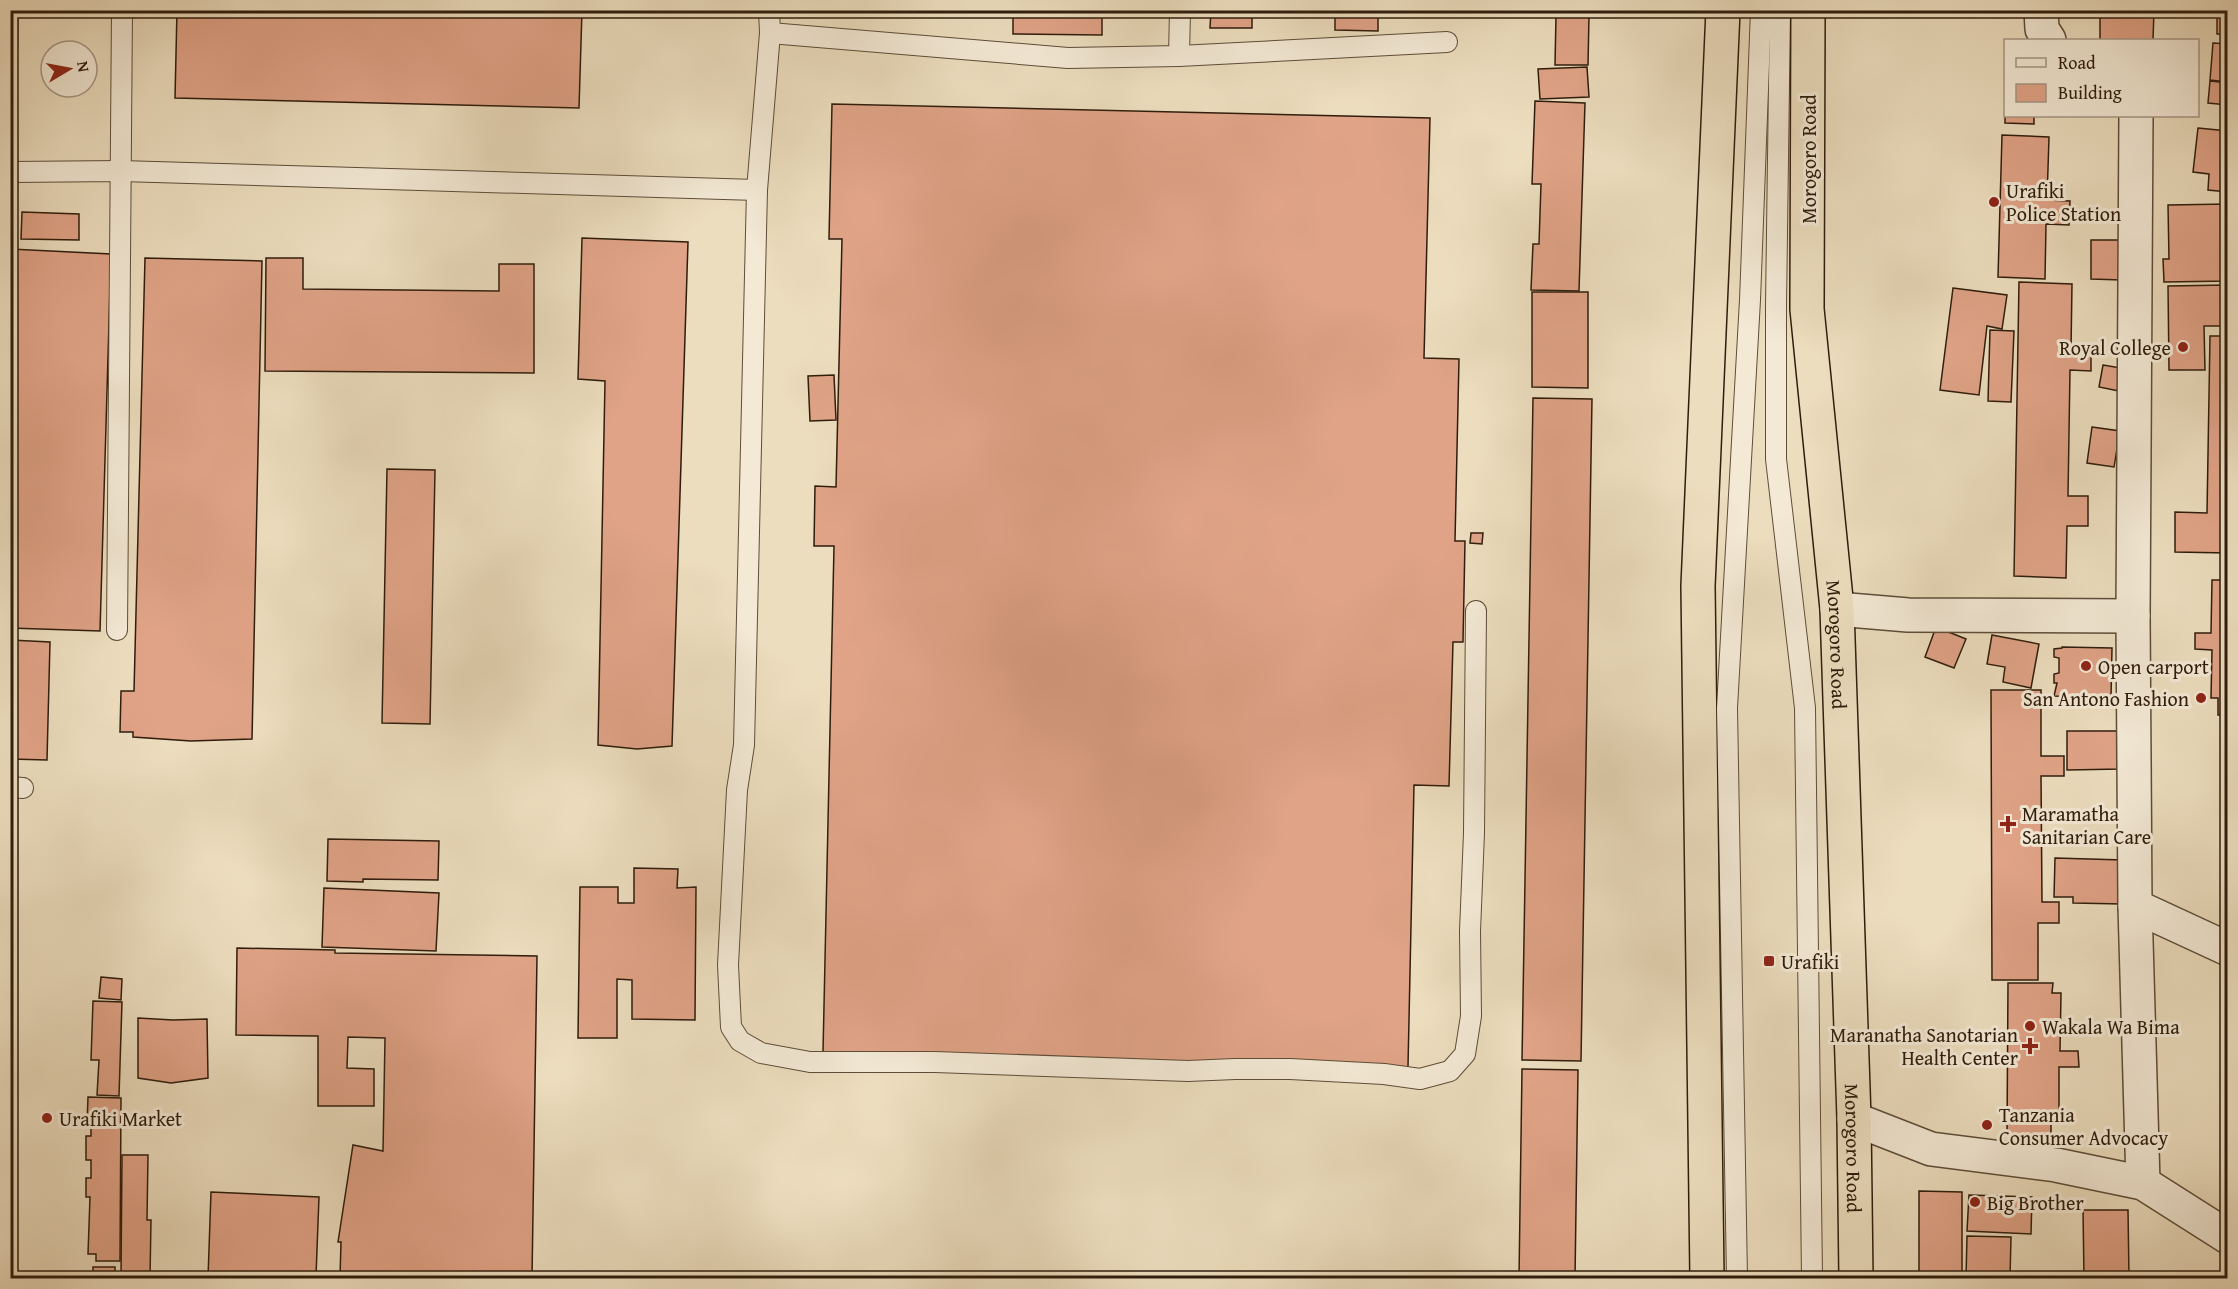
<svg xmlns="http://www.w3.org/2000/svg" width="2238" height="1289" font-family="'Gentium Book Plus',serif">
  <rect width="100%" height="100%" fill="#ecddbe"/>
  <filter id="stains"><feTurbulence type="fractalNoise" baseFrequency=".00333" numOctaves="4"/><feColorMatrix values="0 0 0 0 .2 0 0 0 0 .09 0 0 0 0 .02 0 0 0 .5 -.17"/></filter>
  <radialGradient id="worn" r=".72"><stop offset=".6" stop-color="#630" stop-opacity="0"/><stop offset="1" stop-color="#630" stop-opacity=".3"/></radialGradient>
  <!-- building -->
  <g fill="#e0a387" stroke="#2f1d0c" stroke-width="1.5">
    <path d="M 10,10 L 18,10 L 17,70 L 10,70 Z"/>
    <path d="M 177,10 L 582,10 L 579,108 L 175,98 Z"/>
    <path d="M 1013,10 L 1102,10 L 1102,35 L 1013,34 Z"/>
    <path d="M 1211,10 L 1252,10 L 1252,28 L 1210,28 Z"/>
    <path d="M 1335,10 L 1378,10 L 1378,31 L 1335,30 Z"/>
    <path d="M 2100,10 L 2154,10 L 2153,40 L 2100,40 Z"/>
    <rect x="2217" y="10" width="11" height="24"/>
    <path d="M 1556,16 L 1589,16 L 1588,65 L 1555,65 Z"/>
    <path d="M 2213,43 L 2228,44 L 2228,82 L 2210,80 Z"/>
    <path d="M 1587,67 L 1589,97 L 1540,99 L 1538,69 Z"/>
    <path d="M 2210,81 L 2228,83 L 2228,105 L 2208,103 Z"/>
    <path d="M 2005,99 L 2006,116 L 2034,116 L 2034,124 L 2005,123 Z"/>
    <path d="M 1535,101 L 1585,103 L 1579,291 L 1531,290 L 1533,244 L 1539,244 L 1541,184 L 1532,184 Z"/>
    <path d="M 832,104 L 1430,118 L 1424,358 L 1459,359 L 1455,541 L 1465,541 L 1463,642 L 1453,642 L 1449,786 L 1414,785 L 1408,1067 L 823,1052 L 834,546 L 814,546 L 815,486 L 836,487 L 842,239 L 829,239 Z"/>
    <path d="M 2198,128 L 2228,131 L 2228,192 L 2208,190 L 2209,174 L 2193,172 Z"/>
    <path d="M 2002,135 L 2049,137 L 2047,200 L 2070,201 L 2069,225 L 2046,224 L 2045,279 L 1998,277 Z"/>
    <path d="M 2228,204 L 2228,281 L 2164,282 L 2163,259 L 2169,259 L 2168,205 Z"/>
    <path d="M 22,212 L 79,214 L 79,240 L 21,239 Z"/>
    <path d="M 582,238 L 688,242 L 672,746 L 637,749 L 598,745 L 605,381 L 578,379 Z"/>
    <path d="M 2091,240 L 2122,240 L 2122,280 L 2091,279 Z"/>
    <path d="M 10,249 L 111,254 L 100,631 L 10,628 Z"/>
    <path d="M 145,258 L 262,261 L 252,739 L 191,741 L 133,737 L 133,732 L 120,732 L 121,691 L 134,691 Z"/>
    <path d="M 266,258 L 303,258 L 303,289 L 499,291 L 499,264 L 534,264 L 534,373 L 265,371 Z"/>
    <path d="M 2019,282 L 2072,284 L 2071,350 L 2091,350 L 2091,371 L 2070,370 L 2068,496 L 2088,496 L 2088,526 L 2067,526 L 2066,578 L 2014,576 Z"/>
    <path d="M 2228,285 L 2228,326 L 2204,326 L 2205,370 L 2169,370 L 2168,286 Z"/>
    <path d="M 1953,288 L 2007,295 L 2002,329 L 1987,326 L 1979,395 L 1940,390 Z"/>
    <path d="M 1532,292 L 1588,292 L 1588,388 L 1532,387 Z"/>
    <path d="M 1990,330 L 2014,331 L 2011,402 L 1988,401 Z"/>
    <path d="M 2210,336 L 2228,336 L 2228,553 L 2175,552 L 2175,512 L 2207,513 Z"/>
    <path d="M 2103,365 L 2127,369 L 2124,392 L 2099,387 Z"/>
    <path d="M 834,375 L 836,420 L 810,421 L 808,376 Z"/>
    <path d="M 1533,398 L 1592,399 L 1581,1061 L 1522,1060 Z"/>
    <path d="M 2092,427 L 2120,431 L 2114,467 L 2087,463 Z"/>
    <path d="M 387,469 L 435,470 L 430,724 L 382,723 Z"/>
    <path d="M 1471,533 L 1483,533 L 1482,544 L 1470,543 Z"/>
    <path d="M 2221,567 L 2228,567 L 2228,715 L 2218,715 L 2218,698 L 2211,698 L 2212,650 L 2195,649 L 2195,633 L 2211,633 L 2212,580 L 2221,580 Z"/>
    <path d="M 1936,627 L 1966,639 L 1954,668 L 1925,657 Z"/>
    <path d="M 1992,635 L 2039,644 L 2031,688 L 2003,682 L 2005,667 L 1987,664 Z"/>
    <path d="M 10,640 L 50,642 L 47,760 L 10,759 Z"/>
    <path d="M 2062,647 L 2112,648 L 2111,698 L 2054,696 L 2057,683 L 2054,683 L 2054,674 L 2059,673 L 2059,658 L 2054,657 L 2054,649 L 2062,648 Z"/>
    <path d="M 1991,690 L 2041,690 L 2041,756 L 2064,756 L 2064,776 L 2041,776 L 2042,902 L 2059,902 L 2059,923 L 2038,923 L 2038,980 L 1992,980 Z"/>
    <path d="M 2067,731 L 2121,731 L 2121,769 L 2067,770 Z"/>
    <path d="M 328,839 L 439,841 L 438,880 L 363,879 L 363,882 L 327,881 Z"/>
    <path d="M 2055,858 L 2123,860 L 2122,904 L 2073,903 L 2073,897 L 2054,897 Z"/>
    <path d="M 634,868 L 678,869 L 677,888 L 696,887 L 695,1020 L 632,1019 L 632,980 L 617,979 L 617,1038 L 578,1038 L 580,887 L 618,887 L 618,903 L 634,903 Z"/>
    <path d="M 324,888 L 439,893 L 436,951 L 322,947 Z"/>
    <path d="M 237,948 L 335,950 L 335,953 L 537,956 L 532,1278 L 340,1278 L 341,1242 L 338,1242 L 353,1145 L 383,1151 L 385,1038 L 348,1037 L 347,1068 L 374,1069 L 374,1106 L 318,1106 L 318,1036 L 236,1035 Z"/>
    <path d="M 101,977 L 122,979 L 121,1000 L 99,998 Z"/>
    <path d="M 2008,983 L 2053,983 L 2052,993 L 2061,993 L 2060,1051 L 2078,1051 L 2079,1067 L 2059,1067 L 2059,1119 L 2051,1118 L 2051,1136 L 2007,1135 Z"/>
    <path d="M 93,1001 L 122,1002 L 119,1096 L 97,1095 L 99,1060 L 91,1060 Z"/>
    <path d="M 138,1018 L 173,1020 L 207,1019 L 208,1078 L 171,1083 L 138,1078 Z"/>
    <path d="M 1522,1069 L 1578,1070 L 1575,1278 L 1519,1278 Z"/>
    <path d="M 88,1097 L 121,1098 L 120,1261 L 96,1261 L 96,1254 L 88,1254 L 90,1197 L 86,1197 L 86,1178 L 91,1178 L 91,1160 L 86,1160 L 86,1136 L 91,1136 L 91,1124 L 87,1124 Z"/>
    <path d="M 122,1155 L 148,1155 L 147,1220 L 151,1220 L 150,1278 L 121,1277 Z"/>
    <path d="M 1919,1191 L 1962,1192 L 1962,1278 L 1919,1278 Z"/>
    <path d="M 211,1192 L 319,1197 L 316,1276 L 208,1278 Z"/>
    <path d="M 1969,1195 L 2032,1197 L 2031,1234 L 1967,1231 Z"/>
    <path d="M 2083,1210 L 2128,1210 L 2129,1278 L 2084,1278 Z"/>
    <path d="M 1967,1236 L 2011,1237 L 2010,1278 L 1966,1278 Z"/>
    <rect x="93" y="1267" width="22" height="11"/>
  </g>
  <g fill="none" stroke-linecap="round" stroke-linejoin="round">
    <defs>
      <g id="service">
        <path d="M 769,10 L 770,33 L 757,190 L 744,745 L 737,790 L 728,965 L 731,1027 L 740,1041 L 761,1053 L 810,1062 L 935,1062 L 1188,1071 L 1235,1069 L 1290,1069 L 1384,1074 L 1420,1079 L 1450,1071 L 1465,1054 L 1471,1016 L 1470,931 L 1474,833 L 1476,611"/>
        <path d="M 1780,10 L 1776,306 L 1776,459 L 1805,708 L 1812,1278"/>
        <path d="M 770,33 L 1068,58 L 1179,56 L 1447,42"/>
        <path d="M 1179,56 L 1180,10"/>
        <path d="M 10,172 L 121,171 L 757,190"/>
        <path d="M 117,630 L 122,10"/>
        <path d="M 10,787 L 23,788"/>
        <path d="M 1737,1278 L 1727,708 L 1750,300 L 1761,10"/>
      </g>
      <g id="minor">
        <path d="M 2041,10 L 2042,29 L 2049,40"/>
        <path d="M 2136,116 L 2133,616 L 2135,906 L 2143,1183"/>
        <path d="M 1837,609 L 1908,615 L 2133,616"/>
        <path d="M 2135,906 L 2228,949"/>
        <path d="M 1854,1119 L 1931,1149 L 2056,1165 L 2143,1183 L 2228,1237"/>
      </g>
      <g id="trunk">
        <path id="s1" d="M 1808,10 L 1807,309 L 1837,609 L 1854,1119 L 1856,1278"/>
        <path d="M 1707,1278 L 1698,586 L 1723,10"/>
      </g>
    </defs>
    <!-- service casing -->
    <use href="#service" stroke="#5e4d38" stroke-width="22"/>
    <!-- minor casing -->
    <use href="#minor" stroke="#5e4d38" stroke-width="36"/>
    <!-- trunk casing -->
    <use href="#trunk" stroke="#2f1d0c" stroke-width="36"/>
    <!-- service -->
    <use href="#service" stroke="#f3e9d5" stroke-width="20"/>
    <!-- minor -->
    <use href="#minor" stroke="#f3e9d5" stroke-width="33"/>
    <!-- trunk -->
    <use href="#trunk" stroke="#ecddbe" stroke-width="33"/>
  </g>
  <!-- markers -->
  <g fill="#8f2418" stroke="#f3e9d5" stroke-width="2">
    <circle cx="1994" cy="202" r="6"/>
    <circle cx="2183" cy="347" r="6"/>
    <circle cx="2086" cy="666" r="6"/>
    <circle cx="2201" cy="698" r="6"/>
    <path d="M2005 815h6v6h6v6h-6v6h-6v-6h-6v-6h6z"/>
    <rect x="1763" y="955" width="12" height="12" rx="3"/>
    <circle cx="2030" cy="1026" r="6"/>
    <path d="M2027 1037h6v6h6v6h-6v6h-6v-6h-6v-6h6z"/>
    <circle cx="47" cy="1118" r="6"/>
    <circle cx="1987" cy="1125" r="6"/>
    <circle cx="1975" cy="1202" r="6"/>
  </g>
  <g text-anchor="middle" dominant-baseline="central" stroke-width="6" stroke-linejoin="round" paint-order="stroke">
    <!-- street labels -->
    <g font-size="20" fill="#2f1d0c" stroke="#f3e9d5">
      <text transform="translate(1808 159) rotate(-90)">Morogoro Road</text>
      <text stroke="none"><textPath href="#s1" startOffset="636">Morogoro Road</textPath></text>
      <text stroke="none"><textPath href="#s1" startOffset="1140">Morogoro Road</textPath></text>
    </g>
    <!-- poi labels -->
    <g font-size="20" fill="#2f1d0c" stroke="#f3e9d5" text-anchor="start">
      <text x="2006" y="190">Urafiki<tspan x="2006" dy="23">Police Station</tspan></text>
      <text x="2171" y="347" text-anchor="end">Royal College</text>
      <text x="2098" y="666">Open carport</text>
      <text x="2189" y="698" text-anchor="end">San Antono Fashion</text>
      <text x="2022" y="813">Maramatha<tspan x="2022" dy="23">Sanitarian Care</tspan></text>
      <text x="1781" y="961">Urafiki</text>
      <text x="2042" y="1026">Wakala Wa Bima</text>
      <text x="2018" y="1034" text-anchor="end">Maranatha Sanotarian<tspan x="2018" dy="23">Health Center</tspan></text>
      <text x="1999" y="1114">Tanzania<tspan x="1999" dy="23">Consumer Advocacy</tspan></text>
      <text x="59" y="1118">Urafiki Market</text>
      <text x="1987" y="1202">Big Brother</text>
    </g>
  </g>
  <!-- margin -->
  <rect width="2238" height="1289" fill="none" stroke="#ecddbe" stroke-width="36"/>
  <rect x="12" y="12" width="2214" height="1265" fill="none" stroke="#2f1d0c" stroke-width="3"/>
  <rect x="18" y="18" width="2202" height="1253" fill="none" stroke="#2f1d0c" stroke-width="1.5"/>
  <!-- legend -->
  <rect x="2004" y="39" width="195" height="78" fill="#f3e9d5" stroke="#a59785" stroke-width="1.5"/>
  <rect x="2016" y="58" width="30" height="9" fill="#f3e9d5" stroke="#a59785" stroke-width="1.5"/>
  <text x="2058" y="69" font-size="18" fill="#2f1d0c">Road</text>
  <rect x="2016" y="84" width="30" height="18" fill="#e0a387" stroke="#a59785" stroke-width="1.5"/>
  <text x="2058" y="99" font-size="18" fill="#2f1d0c">Building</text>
  <!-- north arrow -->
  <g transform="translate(69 69) rotate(80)"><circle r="28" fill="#f3e9d5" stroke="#a59785" stroke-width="1.5"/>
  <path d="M0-4.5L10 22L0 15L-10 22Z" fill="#8f2418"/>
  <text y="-9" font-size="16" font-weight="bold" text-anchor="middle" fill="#2f1d0c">N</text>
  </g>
  <rect width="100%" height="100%" filter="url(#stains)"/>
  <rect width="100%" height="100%" fill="url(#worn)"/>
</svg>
